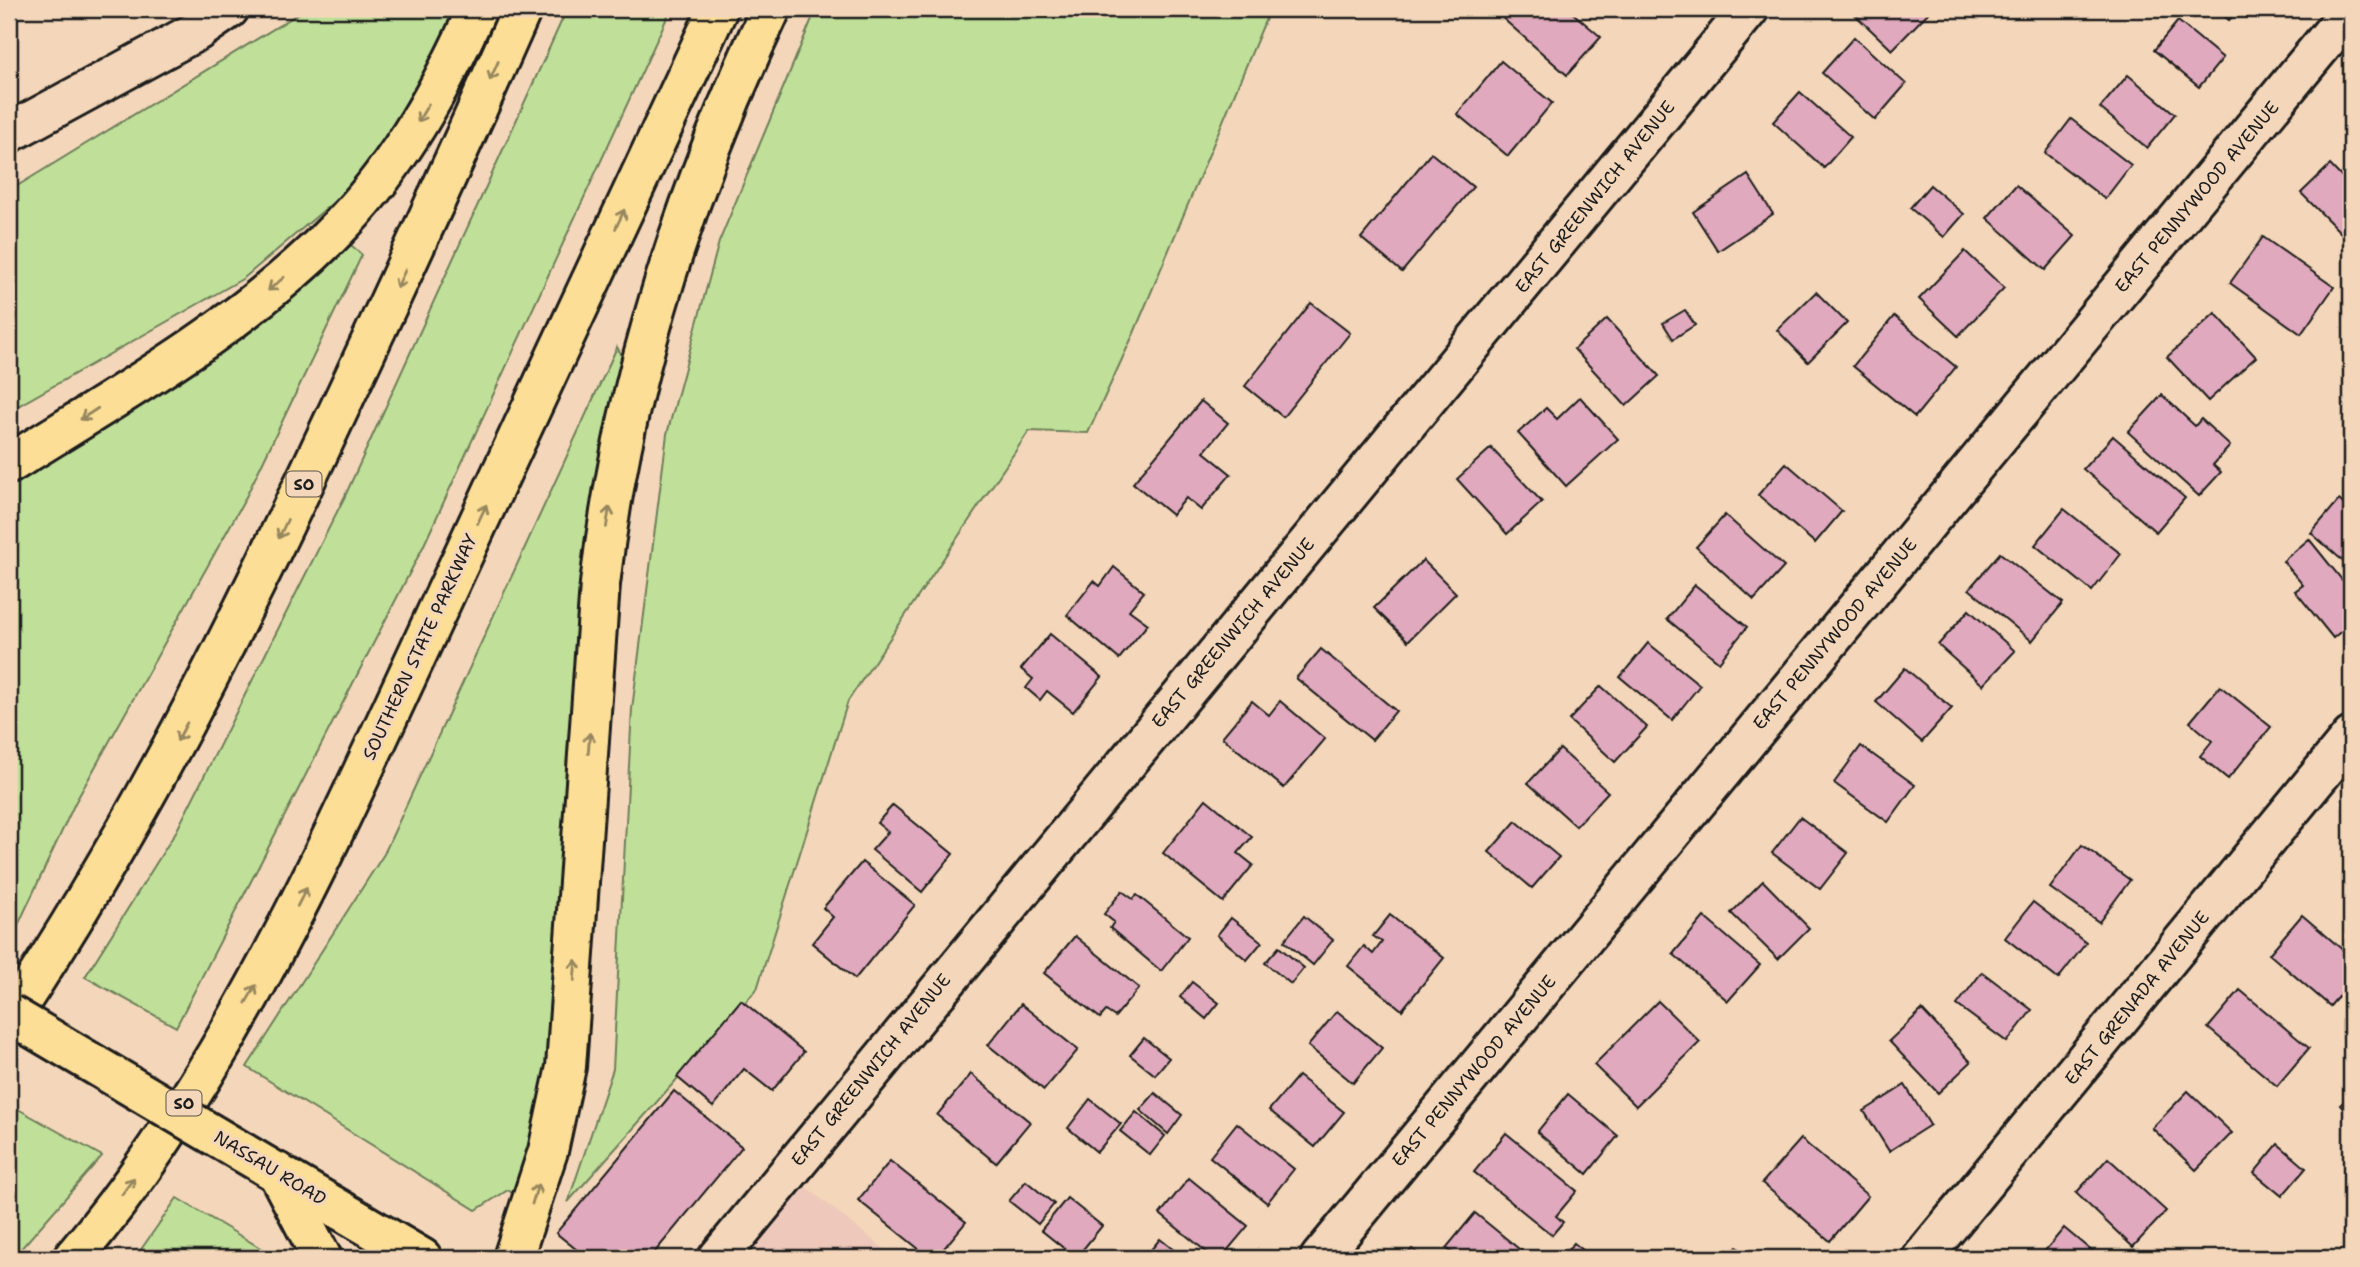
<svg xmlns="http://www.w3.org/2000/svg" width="2360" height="1267" font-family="'Shantell Sans',sans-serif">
  <rect width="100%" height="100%" fill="#f4d7ba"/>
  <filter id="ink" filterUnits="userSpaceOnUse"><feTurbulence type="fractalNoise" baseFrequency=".0143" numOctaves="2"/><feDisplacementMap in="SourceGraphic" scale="14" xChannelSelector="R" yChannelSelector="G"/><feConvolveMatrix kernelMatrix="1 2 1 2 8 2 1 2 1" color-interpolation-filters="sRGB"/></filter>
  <g filter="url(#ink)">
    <!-- built -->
    <path fill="#eec9bb" d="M 787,1172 L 896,1258 L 715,1258 Z"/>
    <!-- green -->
    <g fill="#c0e099" stroke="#6e7e5a" stroke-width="2">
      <path d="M 306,9 L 462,9 L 423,99 L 357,182 L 244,278 L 9,411 L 9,191 Z"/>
      <path d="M 567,9 L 671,9 L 423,547 L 176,1027 L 85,977 L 177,830 L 345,496 Z"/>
      <path d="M 816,9 L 1270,9 L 1134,333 L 1088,433 L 1029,431 L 848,701 L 757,989 L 568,1202 L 613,1069 L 632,709 L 667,434 L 719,242 Z"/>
      <path d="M 351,245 L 362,255 L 244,501 L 75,803 L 13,936 L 9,933 L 9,487 L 247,335 Z"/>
      <path d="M 617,347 L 627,365 L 576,628 L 557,1024 L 527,1171 L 517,1197 L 508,1190 L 476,1210 L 247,1067 L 384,854 Z"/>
      <path d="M 9,1104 L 102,1156 L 13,1258 L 9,1258 Z"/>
      <path d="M 177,1198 L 277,1258 L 135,1258 Z"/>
    </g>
    <!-- building -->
    <g fill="#e0a9bd" stroke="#1c1c1c" stroke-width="2">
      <path d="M 1507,9 L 1568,9 L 1601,37 L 1567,75 L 1500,16 Z"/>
      <path d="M 1849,9 L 1932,9 L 1892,50 Z"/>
      <path d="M 2216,9 L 2239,9 L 2229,20 Z"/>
      <path d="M 2178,21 L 2223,58 L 2199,87 L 2154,50 Z"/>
      <path d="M 1854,37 L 1906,84 L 1875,120 L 1822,73 Z"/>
      <path d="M 1501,61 L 1552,103 L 1508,156 L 1457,114 Z"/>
      <path d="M 2128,75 L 2175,114 L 2147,148 L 2100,108 Z"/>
      <path d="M 1800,92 L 1851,137 L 1824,168 L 1773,122 Z"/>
      <path d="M 2071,119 L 2131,165 L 2105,199 L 2045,153 Z"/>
      <path d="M 1431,153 L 1473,187 L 1402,272 L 1361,238 Z"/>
      <path d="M 2330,165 L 2351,187 L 2351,243 L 2301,193 Z"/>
      <path d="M 1748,175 L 1773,214 L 1718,251 L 1693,212 Z"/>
      <path d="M 1930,185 L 1964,214 L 1944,237 L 1910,208 Z"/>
      <path d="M 2016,185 L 2075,236 L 2045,270 L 1987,218 Z"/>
      <path d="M 2263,237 L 2334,287 L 2301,334 L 2230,283 Z"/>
      <path d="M 1965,251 L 2004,288 L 1958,336 L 1919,299 Z"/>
      <path d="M 1816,292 L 1847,323 L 1808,362 L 1777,330 Z"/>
      <path d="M 1311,303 L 1350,333 L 1283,417 L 1245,386 Z"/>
      <path d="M 1685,310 L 1695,325 L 1673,339 L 1663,323 Z"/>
      <path d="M 2215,313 L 2256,357 L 2208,401 L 2167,357 Z"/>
      <path d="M 1894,316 L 1956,367 L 1915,417 L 1853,366 Z"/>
      <path d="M 1607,319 L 1659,376 L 1626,406 L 1574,349 Z"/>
      <path d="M 2162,395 L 2195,426 L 2201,419 L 2230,446 L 2213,465 L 2221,472 L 2199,496 L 2128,432 Z"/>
      <path d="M 1580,397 L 1618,439 L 1566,486 L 1518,433 L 1546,408 L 1557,419 Z"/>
      <path d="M 1201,401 L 1228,423 L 1204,452 L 1231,474 L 1201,510 L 1186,498 L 1172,515 L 1133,483 Z"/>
      <path d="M 2113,436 L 2185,498 L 2156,532 L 2083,469 Z"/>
      <path d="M 1491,448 L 1542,502 L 1507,534 L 1457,479 Z"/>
      <path d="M 1786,463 L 1842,511 L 1815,543 L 1758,495 Z"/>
      <path d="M 2339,500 L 2351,511 L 2351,568 L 2311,533 Z"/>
      <path d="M 2064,509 L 2121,554 L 2092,591 L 2035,545 Z"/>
      <path d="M 1725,515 L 1784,567 L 1754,600 L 1696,547 Z"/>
      <path d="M 2309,539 L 2351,591 L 2351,623 L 2333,638 L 2295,591 L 2303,585 L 2283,561 Z"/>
      <path d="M 2000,553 L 2063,603 L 2032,641 L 1969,589 Z"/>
      <path d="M 1423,560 L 1456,593 L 1408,641 L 1374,608 Z"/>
      <path d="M 1114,567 L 1144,592 L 1129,610 L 1148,624 L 1119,659 L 1067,615 L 1094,581 L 1100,586 Z"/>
      <path d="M 1695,585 L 1747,627 L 1719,662 L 1667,619 Z"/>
      <path d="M 1969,610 L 2015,651 L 1983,685 L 1938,645 Z"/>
      <path d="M 1050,634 L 1102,677 L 1073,712 L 1047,691 L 1040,700 L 1026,688 L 1033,679 L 1021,669 Z"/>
      <path d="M 1648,643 L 1700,685 L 1672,720 L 1620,677 Z"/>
      <path d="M 1321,649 L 1396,711 L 1372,740 L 1296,678 Z"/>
      <path d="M 1905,668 L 1952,708 L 1922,742 L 1876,702 Z"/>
      <path d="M 1601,686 L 1647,727 L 1615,762 L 1569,720 Z"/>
      <path d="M 2220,686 L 2271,727 L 2228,779 L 2200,756 L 2212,741 L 2190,722 Z"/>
      <path d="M 1252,701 L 1269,715 L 1280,701 L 1325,739 L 1284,788 L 1222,737 Z"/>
      <path d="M 1861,746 L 1915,785 L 1888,822 L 1834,783 Z"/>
      <path d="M 1560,749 L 1608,792 L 1576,826 L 1528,783 Z"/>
      <path d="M 1206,799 L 1252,837 L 1238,853 L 1253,865 L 1223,902 L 1163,853 Z"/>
      <path d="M 893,805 L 953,854 L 922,892 L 872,850 L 888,832 L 877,823 Z"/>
      <path d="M 1800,817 L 1848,853 L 1820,889 L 1772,853 Z"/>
      <path d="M 1516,821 L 1559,857 L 1532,888 L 1489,852 Z"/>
      <path d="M 2082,845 L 2130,880 L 2099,922 L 2050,888 Z"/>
      <path d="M 862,862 L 915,905 L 855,979 L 812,943 L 833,917 L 823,908 Z"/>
      <path d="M 1763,881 L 1809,928 L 1778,959 L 1731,913 Z"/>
      <path d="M 1122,891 L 1133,899 L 1137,895 L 1188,937 L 1161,971 L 1110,928 L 1114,922 L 1104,914 Z"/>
      <path d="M 2033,902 L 2086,943 L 2058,979 L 2005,938 Z"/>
      <path d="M 1390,915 L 1444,958 L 1402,1010 L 1348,966 L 1364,946 L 1373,954 L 1382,942 L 1373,936 Z"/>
      <path d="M 2302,915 L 2351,957 L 2351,982 L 2330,1006 L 2269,954 Z"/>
      <path d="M 1304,916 L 1333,940 L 1313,965 L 1284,941 Z"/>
      <path d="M 1704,917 L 1760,965 L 1728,1001 L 1673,954 Z"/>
      <path d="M 1231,918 L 1262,942 L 1247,960 L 1217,935 Z"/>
      <path d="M 1075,936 L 1139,988 L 1115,1017 L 1106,1011 L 1100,1018 L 1044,973 Z"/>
      <path d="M 1279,947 L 1304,968 L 1291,984 L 1265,963 Z"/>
      <path d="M 1982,972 L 2032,1010 L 2007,1042 L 1957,1005 Z"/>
      <path d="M 1192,982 L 1219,1003 L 1206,1019 L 1180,997 Z"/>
      <path d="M 2240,990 L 2309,1048 L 2277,1086 L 2208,1028 Z"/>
      <path d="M 741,1000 L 804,1052 L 772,1091 L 744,1069 L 713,1107 L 677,1077 Z"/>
      <path d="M 1658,1001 L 1700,1042 L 1636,1106 L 1594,1065 Z"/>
      <path d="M 1021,1004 L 1078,1050 L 1044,1090 L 988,1045 Z"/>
      <path d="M 1922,1010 L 1971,1062 L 1938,1093 L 1889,1041 Z"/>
      <path d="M 1337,1011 L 1382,1048 L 1353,1083 L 1308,1046 Z"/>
      <path d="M 1144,1038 L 1169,1058 L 1155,1075 L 1130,1055 Z"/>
      <path d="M 971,1074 L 1030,1122 L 996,1163 L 937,1115 Z"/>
      <path d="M 1298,1076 L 1344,1112 L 1315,1147 L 1269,1110 Z"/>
      <path d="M 1905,1085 L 1930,1125 L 1889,1151 L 1864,1111 Z"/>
      <path d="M 674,1091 L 742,1147 L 650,1258 L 587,1258 L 556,1233 Z"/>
      <path d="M 2188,1091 L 2232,1133 L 2196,1170 L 2152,1128 Z"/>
      <path d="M 1155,1093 L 1182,1115 L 1168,1134 L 1140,1110 Z"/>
      <path d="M 1568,1094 L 1618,1136 L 1587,1174 L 1537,1132 Z"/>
      <path d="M 2351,1095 L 2351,1117 L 2340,1105 Z"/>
      <path d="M 1090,1099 L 1121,1124 L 1097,1152 L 1068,1128 Z"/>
      <path d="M 1136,1112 L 1165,1136 L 1150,1155 L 1120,1131 Z"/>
      <path d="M 1237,1123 L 1294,1169 L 1267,1203 L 1210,1157 Z"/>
      <path d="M 1506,1133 L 1577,1191 L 1556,1216 L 1563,1222 L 1552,1235 L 1474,1172 Z"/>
      <path d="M 1801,1139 L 1868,1196 L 1830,1241 L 1762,1183 Z"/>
      <path d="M 2278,1144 L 2306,1168 L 2282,1196 L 2254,1173 Z"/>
      <path d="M 2108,1158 L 2166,1211 L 2133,1247 L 2076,1193 Z"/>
      <path d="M 890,1161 L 966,1222 L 936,1258 L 930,1258 L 858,1200 Z"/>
      <path d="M 1189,1178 L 1248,1226 L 1221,1258 L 1214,1258 L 1160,1214 Z"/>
      <path d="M 1026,1181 L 1054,1204 L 1038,1224 L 1009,1201 Z"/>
      <path d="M 1067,1198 L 1102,1226 L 1076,1258 L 1041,1230 Z"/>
      <path d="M 1475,1213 L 1530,1258 L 1459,1258 L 1446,1248 Z"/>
      <path d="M 2064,1228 L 2100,1258 L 2039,1258 Z"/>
      <path d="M 1160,1239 L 1184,1258 L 1144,1258 Z"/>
      <path d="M 1574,1243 L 1593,1258 L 1561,1258 Z"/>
      <path d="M 1737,1247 L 1750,1258 L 1726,1258 Z"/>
      <path d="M 1412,1249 L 1424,1258 L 1404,1258 Z"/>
    </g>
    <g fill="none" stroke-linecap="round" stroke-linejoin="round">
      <defs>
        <g id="minor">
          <path d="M 9,133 L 197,31 L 229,9"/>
          <path d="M 718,1258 L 1749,9"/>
          <path d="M 1320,1258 L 2351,10"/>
          <path d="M 1922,1258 L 2351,737"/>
        </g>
        <g id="major">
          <path d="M 242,1152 L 422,1258"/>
          <path d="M 277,1172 L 322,1258"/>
        </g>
        <g id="highway">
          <path d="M 9,464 C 124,392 248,323 343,223 C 401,162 443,85 477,9"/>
          <path d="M 9,1020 C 127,842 217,667 308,475 C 381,321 453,165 522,9"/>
          <path d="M 73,1258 C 226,1077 323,857 422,644 C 520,432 619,220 718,9"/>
          <path d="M 513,1258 L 548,1151 L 566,1067 L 600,584 C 623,383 685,191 771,9"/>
        </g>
      </defs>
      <!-- minor casing -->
      <use href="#minor" stroke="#1c1c1c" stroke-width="44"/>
      <!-- major casing -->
      <use href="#major" stroke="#1c1c1c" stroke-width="44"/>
      <!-- highway casing -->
      <use href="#highway" stroke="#1c1c1c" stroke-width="44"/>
      <!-- minor -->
      <use href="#minor" stroke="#f4d7ba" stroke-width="38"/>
      <!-- major -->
      <use href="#major" stroke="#fcde96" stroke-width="38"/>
      <!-- highway -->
      <use href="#highway" stroke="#fcde96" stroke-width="38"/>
      <defs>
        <path id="major-bridge" d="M 9,1014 L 242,1152"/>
      </defs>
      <!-- major-bridge casing -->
      <use href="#major-bridge" stroke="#1c1c1c" stroke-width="44" stroke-linecap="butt"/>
      <!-- major-bridge -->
      <use href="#major-bridge" stroke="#fcde96" stroke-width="38"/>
    </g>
    <!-- one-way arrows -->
    <defs><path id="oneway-shaft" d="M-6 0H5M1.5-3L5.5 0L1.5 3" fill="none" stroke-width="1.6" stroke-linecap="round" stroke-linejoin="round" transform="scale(1.75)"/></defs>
    <g stroke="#97875f">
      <use href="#oneway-shaft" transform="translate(494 71) rotate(114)"/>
      <use href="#oneway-shaft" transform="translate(423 113) rotate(121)"/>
      <use href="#oneway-shaft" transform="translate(620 219) rotate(-65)"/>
      <use href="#oneway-shaft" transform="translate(401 279) rotate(115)"/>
      <use href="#oneway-shaft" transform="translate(276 284) rotate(140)"/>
      <use href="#oneway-shaft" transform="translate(89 414) rotate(147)"/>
      <use href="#oneway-shaft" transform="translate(482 514) rotate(-65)"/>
      <use href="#oneway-shaft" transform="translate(608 517) rotate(-81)"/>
      <use href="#oneway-shaft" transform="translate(283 529) rotate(115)"/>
      <use href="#oneway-shaft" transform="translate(182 732) rotate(118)"/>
      <use href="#oneway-shaft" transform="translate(589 743) rotate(-86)"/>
      <use href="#oneway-shaft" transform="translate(302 897) rotate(-63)"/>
      <use href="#oneway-shaft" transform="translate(575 970) rotate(-86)"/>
      <use href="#oneway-shaft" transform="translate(251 994) rotate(-60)"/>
      <use href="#oneway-shaft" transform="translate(128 1186) rotate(-54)"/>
      <use href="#oneway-shaft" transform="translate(535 1194) rotate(-73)"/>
    </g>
  </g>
  <g text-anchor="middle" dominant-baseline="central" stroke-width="6" stroke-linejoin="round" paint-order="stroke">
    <!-- shield labels -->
    <g fill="#f4d7ba" stroke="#5d544b" stroke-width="2">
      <rect x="286.5" y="471.5" width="35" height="25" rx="5"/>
      <rect x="166.5" y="1090.5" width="35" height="25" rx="5"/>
    </g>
    <g font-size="16" font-weight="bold" fill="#1c1c1c">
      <text x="304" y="484">SO</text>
      <text x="184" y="1103">SO</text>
    </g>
    <!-- street labels -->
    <g font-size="18" fill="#1c1c1c" stroke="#f4d7ba">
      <text transform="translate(1595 197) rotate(-51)">EAST GREENWICH AVENUE</text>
      <text transform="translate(2197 197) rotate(-50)">EAST PENNYWOOD AVENUE</text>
      <text transform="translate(1233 633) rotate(-50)">EAST GREENWICH AVENUE</text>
      <text transform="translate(1835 634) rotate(-50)">EAST PENNYWOOD AVENUE</text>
      <text transform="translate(420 647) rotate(-65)">SOUTHERN STATE PARKWAY</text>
      <text transform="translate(2137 998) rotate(-51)">EAST GRENADA AVENUE</text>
      <text transform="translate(871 1070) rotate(-51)">EAST GREENWICH AVENUE</text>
      <text transform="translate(1474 1071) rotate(-50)">EAST PENNYWOOD AVENUE</text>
      <text transform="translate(270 1168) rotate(31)">NASSAU ROAD</text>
    </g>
  </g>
  <!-- margin -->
  <rect width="2360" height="1267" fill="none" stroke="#f4d7ba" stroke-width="35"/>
  <rect x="18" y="18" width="2325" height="1232" fill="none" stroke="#1c1c1c" stroke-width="2.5" filter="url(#ink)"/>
</svg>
